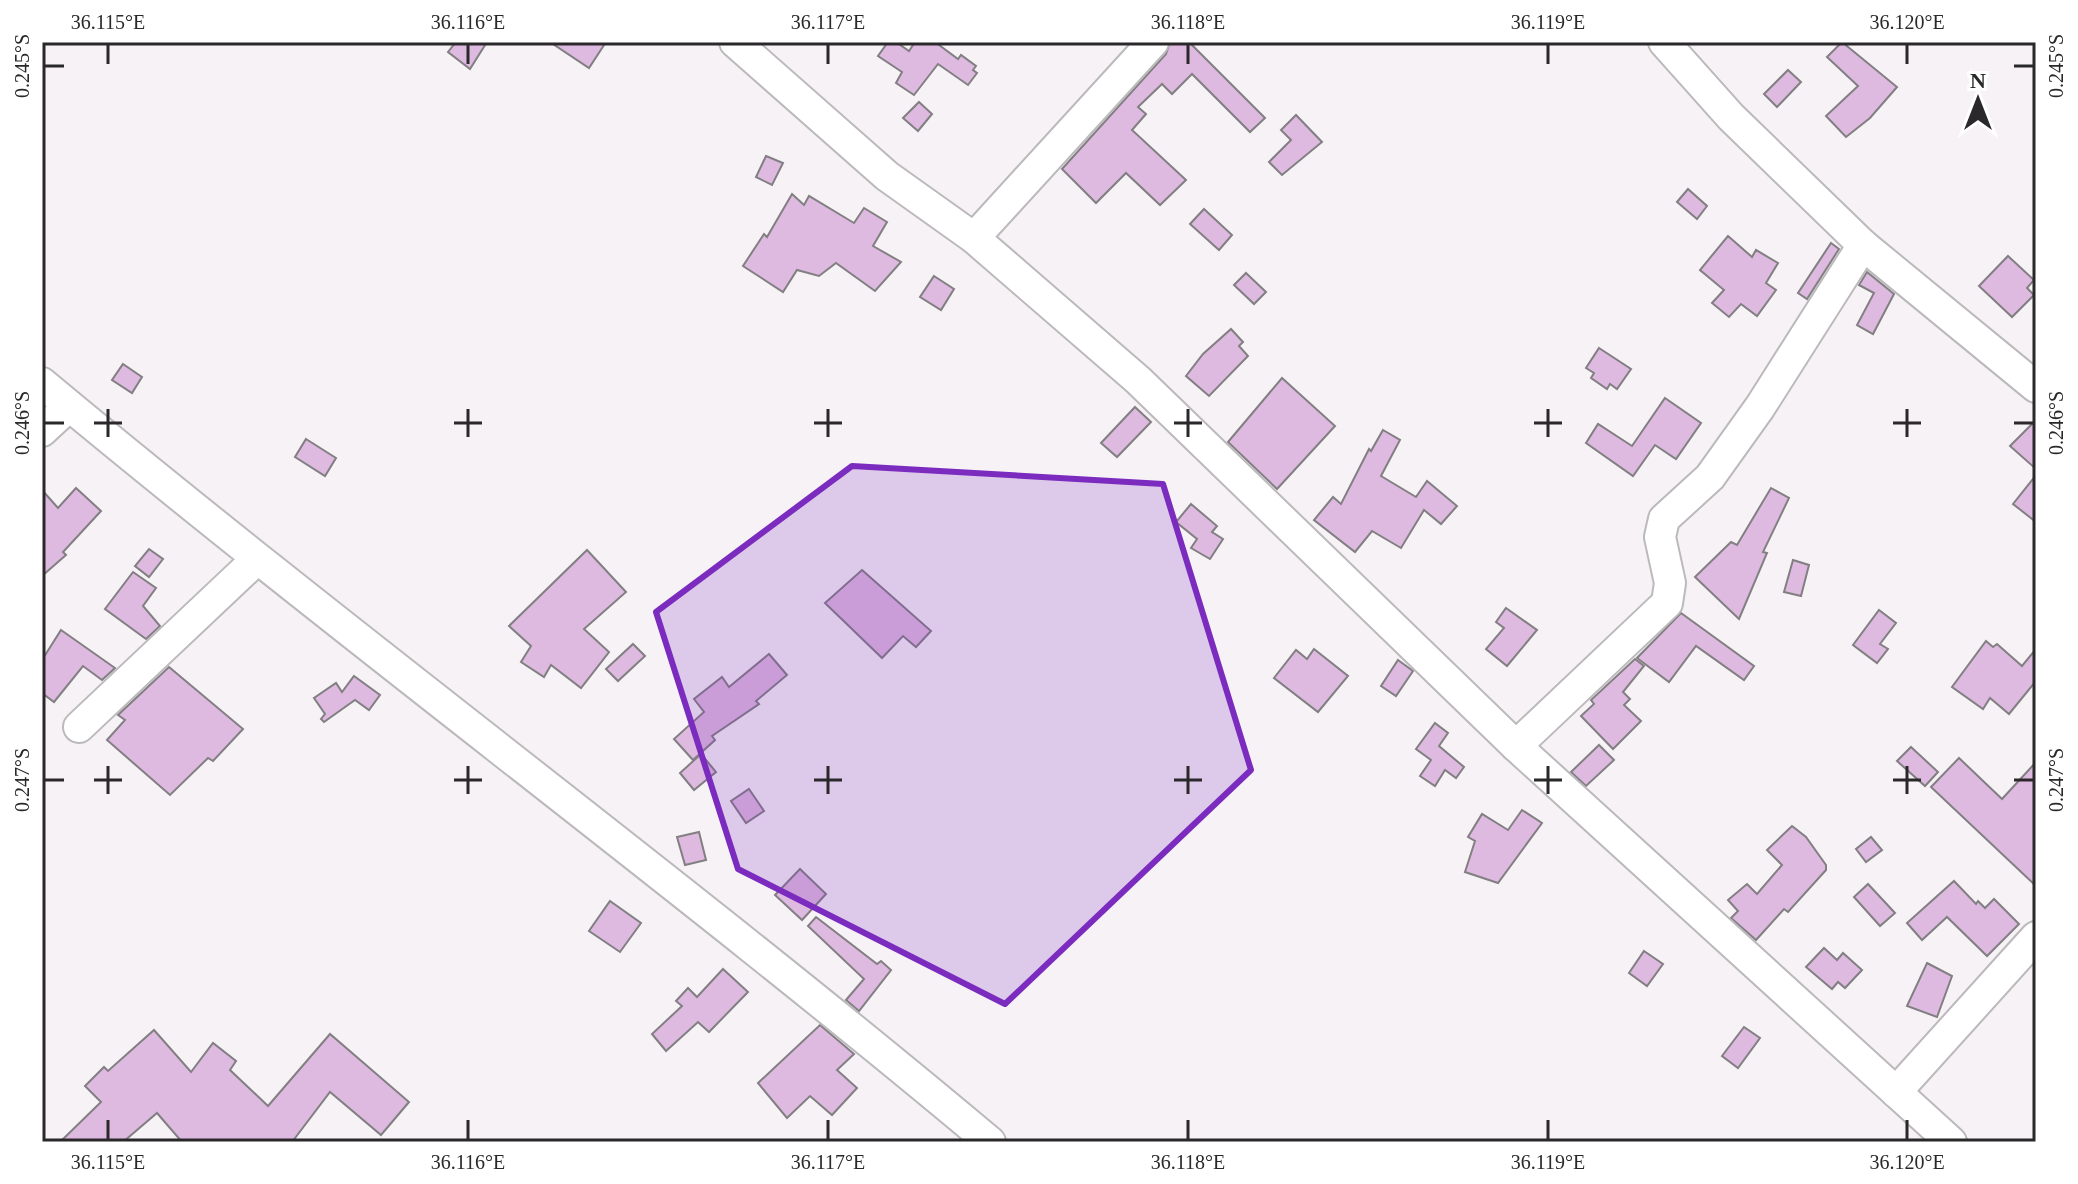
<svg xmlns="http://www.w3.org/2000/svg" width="2078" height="1184" font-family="Georgia,serif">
  <rect width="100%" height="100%" fill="#f6f2f6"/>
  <!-- building -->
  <g fill="#debae0" stroke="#827f82" stroke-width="2">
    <path d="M 456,42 L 487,42 L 470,69 L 448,52 Z"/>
    <path d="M 550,42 L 606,42 L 589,68 Z"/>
    <path d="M 888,42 L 896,42 L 909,51 L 915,42 L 935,42 L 958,59 L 961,55 L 976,66 L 973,70 L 977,73 L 968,85 L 938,64 L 914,95 L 896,83 L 902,72 L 878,56 Z"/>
    <path d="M 1170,42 L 1189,42 L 1265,118 L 1250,132 L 1192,74 L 1172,94 L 1162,84 L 1138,107 L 1146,114 L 1132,130 L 1186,180 L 1160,205 L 1126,173 L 1096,203 L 1062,169 L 1166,54 Z"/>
    <path d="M 1842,42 L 1897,87 L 1870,118 L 1846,137 L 1826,116 L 1858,86 L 1827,57 Z"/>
    <path d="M 1788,70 L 1801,82 L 1777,107 L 1764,94 Z"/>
    <path d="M 919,102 L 932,114 L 918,131 L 903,118 Z"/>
    <path d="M 1296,115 L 1322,142 L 1282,175 L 1269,162 L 1291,140 L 1281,130 Z"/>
    <path d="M 766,156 L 783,163 L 772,185 L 756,177 Z"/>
    <path d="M 1688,189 L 1707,206 L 1697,219 L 1677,202 Z"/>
    <path d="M 792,194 L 804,205 L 809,196 L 854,223 L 864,208 L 887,222 L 873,246 L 901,262 L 875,291 L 836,263 L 819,276 L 797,270 L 783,292 L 743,266 L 764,234 L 767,237 Z"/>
    <path d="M 1204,209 L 1232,235 L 1219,250 L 1190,224 Z"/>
    <path d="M 1728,236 L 1752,257 L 1756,250 L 1778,263 L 1766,283 L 1776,290 L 1757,316 L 1741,304 L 1729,317 L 1712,303 L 1724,290 L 1700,270 Z"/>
    <path d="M 1831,243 L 1839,249 L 1807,299 L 1798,293 Z"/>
    <path d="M 2008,256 L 2034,280 L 2027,288 L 2034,295 L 2012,317 L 1979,286 Z"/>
    <path d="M 1867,272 L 1894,294 L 1873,334 L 1857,325 L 1874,293 L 1859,285 Z"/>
    <path d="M 1246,273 L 1266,292 L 1254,304 L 1234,285 Z"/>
    <path d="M 934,276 L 954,289 L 941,310 L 920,297 Z"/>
    <path d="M 1231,329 L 1243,342 L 1239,346 L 1248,356 L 1209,396 L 1186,376 L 1203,354 Z"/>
    <path d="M 1599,348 L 1631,369 L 1617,389 L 1610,384 L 1607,389 L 1591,378 L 1594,373 L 1586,368 Z"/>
    <path d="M 123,364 L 142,377 L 132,393 L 112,380 Z"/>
    <path d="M 1282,378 L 1335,426 L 1277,489 L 1228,442 Z"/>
    <path d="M 1665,398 L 1701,423 L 1676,459 L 1655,445 L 1633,476 L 1586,443 L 1598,424 L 1632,446 Z"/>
    <path d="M 1135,407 L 1151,422 L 1117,457 L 1101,443 Z"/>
    <path d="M 2036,420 L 2036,469 L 2010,446 Z"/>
    <path d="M 1383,430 L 1400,440 L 1381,476 L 1416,497 L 1427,481 L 1457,506 L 1441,524 L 1424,510 L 1401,548 L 1372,531 L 1355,552 L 1314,520 L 1333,497 L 1341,504 L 1369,449 L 1371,451 Z"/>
    <path d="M 306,439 L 336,458 L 325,476 L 295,457 Z"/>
    <path d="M 2036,475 L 2036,522 L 2013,504 Z"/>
    <path d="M 76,488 L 101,511 L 63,552 L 66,555 L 42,576 L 42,490 L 58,508 Z"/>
    <path d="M 1771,488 L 1789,498 L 1763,552 L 1767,553 L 1739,619 L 1695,577 L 1731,542 L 1737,545 Z"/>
    <path d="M 1191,504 L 1217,526 L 1212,532 L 1223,539 L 1210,559 L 1191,548 L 1197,539 L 1176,522 Z"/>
    <path d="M 149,549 L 163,559 L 149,577 L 135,566 Z"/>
    <path d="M 587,550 L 626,592 L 584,629 L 609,652 L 581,688 L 551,665 L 544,677 L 521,662 L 531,646 L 509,626 Z"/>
    <path d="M 1793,560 L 1809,565 L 1801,596 L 1784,592 Z"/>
    <path d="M 862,570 L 931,631 L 916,647 L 903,636 L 882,658 L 825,603 Z"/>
    <path d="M 133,572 L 156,588 L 143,606 L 160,626 L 146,639 L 105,609 Z"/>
    <path d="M 1506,608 L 1537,630 L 1507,666 L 1486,649 L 1504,628 L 1496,622 Z"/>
    <path d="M 1879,610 L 1896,623 L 1880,644 L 1888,649 L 1877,663 L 1853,645 Z"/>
    <path d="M 1681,613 L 1754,666 L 1744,680 L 1696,646 L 1669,682 L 1637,658 Z"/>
    <path d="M 61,630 L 115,668 L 102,680 L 83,666 L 54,702 L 42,693 L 42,660 Z"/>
    <path d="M 1986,641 L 1993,647 L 1997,644 L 2022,666 L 2036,649 L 2036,681 L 2009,714 L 1990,698 L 1983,709 L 1952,687 Z"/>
    <path d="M 633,644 L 645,656 L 618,681 L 606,669 Z"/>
    <path d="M 1314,649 L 1348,676 L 1318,712 L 1274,678 L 1296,650 L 1307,659 Z"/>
    <path d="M 769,654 L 787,675 L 756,701 L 759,704 L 712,736 L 715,740 L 693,760 L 674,739 L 704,712 L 694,699 L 722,677 L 729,687 Z"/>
    <path d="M 1635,659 L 1644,666 L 1623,692 L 1630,699 L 1624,705 L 1641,721 L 1613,749 L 1581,716 L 1594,704 L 1591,700 Z"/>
    <path d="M 1398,660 L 1413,671 L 1396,696 L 1381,686 Z"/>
    <path d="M 169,667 L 243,729 L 213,761 L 208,758 L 170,795 L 107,740 L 125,720 L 118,715 Z"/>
    <path d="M 354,676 L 380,695 L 369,710 L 355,700 L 324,722 L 321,719 L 325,714 L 314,698 L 336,683 L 342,692 Z"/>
    <path d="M 1435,723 L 1448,733 L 1439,746 L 1464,767 L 1456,778 L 1445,770 L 1435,786 L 1420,776 L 1431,760 L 1416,749 Z"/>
    <path d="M 1599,745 L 1614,760 L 1586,786 L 1571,772 Z"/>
    <path d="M 1911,747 L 1938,772 L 1925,786 L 1897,761 Z"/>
    <path d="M 701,754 L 716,772 L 694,790 L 680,773 Z"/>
    <path d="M 1959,758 L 2002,799 L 2036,762 L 2036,886 L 1931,787 Z"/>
    <path d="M 749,789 L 764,811 L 746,823 L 731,801 Z"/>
    <path d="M 1522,810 L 1542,823 L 1498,883 L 1465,872 L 1475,841 L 1468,837 L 1482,814 L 1508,830 Z"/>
    <path d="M 1792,826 L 1806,837 L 1826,865 L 1826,870 L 1788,912 L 1784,909 L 1756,940 L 1731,918 L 1738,911 L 1728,900 L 1747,884 L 1757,894 L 1782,865 L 1767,850 Z"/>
    <path d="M 699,832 L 706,860 L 685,865 L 677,837 Z"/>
    <path d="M 1871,837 L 1882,850 L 1866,862 L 1856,849 Z"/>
    <path d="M 800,869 L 826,894 L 802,920 L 775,895 Z"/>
    <path d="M 1954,881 L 1976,904 L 1978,901 L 1985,908 L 1994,899 L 2019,924 L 1987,956 L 1947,917 L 1922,940 L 1907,923 Z"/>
    <path d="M 1868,884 L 1895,913 L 1880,926 L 1854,897 Z"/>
    <path d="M 610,901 L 641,923 L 620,952 L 589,931 Z"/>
    <path d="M 816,917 L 877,964 L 881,961 L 891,970 L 859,1011 L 846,1000 L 864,979 L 808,926 Z"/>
    <path d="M 1824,948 L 1837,960 L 1843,953 L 1862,970 L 1845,988 L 1838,982 L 1832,989 L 1806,967 Z"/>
    <path d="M 1644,951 L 1663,964 L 1647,986 L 1629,973 Z"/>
    <path d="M 1927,963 L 1952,976 L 1937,1017 L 1907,1006 Z"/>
    <path d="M 723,969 L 748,992 L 709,1032 L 698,1022 L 666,1051 L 652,1034 L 682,1006 L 676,1001 L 688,988 L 697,997 Z"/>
    <path d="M 820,1025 L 854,1054 L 837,1070 L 857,1088 L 832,1115 L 810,1096 L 787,1118 L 758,1083 Z"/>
    <path d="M 1744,1027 L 1760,1038 L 1738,1068 L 1722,1056 Z"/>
    <path d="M 154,1030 L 191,1072 L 213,1043 L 236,1061 L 230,1070 L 268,1106 L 330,1034 L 409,1102 L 381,1135 L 330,1092 L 292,1142 L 182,1142 L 157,1113 L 123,1142 L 60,1142 L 101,1102 L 85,1086 L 104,1067 L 108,1071 Z"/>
  </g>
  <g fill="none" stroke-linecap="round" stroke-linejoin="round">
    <defs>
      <g id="minor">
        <path d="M 735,42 L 887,176 L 974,238 L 1138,380 L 1516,746 L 1951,1142"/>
        <path d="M 1664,42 L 1731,117 L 1863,245 L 2036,387"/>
        <path d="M 974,238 L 1153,42"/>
        <path d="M 42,383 C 353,642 680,882 990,1142"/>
        <path d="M 42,431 L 69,406"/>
        <path d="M 79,727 L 256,560"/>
        <path d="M 1516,746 L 1667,603 L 1670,583 L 1660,537 L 1664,519 L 1710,477 L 1760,407 L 1863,245"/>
        <path d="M 1896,1092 L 2036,937"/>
      </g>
    </defs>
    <!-- minor casing -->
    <use href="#minor" stroke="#bcb9bc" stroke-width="34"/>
    <!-- minor -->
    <use href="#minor" stroke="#fff" stroke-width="30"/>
  </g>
  <!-- marked area -->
  <path fill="#7b2cbf" fill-opacity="0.2" stroke="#7b2cbf" stroke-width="6" stroke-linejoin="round" d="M 852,466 L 1163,484 L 1251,770 L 1005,1004 L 738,869 L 656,612 Z"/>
  <!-- ticks -->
  <path fill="none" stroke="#2a282a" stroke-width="3" d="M 108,44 L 108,64M 468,44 L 468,64M 828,44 L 828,64M 1188,44 L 1188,64M 1548,44 L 1548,64M 1907,44 L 1907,64M 44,66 L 64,66M 2014,66 L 2034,66M 108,409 L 108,437M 468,409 L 468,437M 828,409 L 828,437M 1188,409 L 1188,437M 1548,409 L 1548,437M 1907,409 L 1907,437M 44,423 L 64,423M 94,423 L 122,423M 454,423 L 482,423M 814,423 L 842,423M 1174,423 L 1202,423M 1534,423 L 1562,423M 1893,423 L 1921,423M 2014,423 L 2034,423M 108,766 L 108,794M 468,766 L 468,794M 828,766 L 828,794M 1188,766 L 1188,794M 1548,766 L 1548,794M 1907,766 L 1907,794M 44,780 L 64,780M 94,780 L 122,780M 454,780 L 482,780M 814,780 L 842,780M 1174,780 L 1202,780M 1534,780 L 1562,780M 1893,780 L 1921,780M 2014,780 L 2034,780M 108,1120 L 108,1140M 468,1120 L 468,1140M 828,1120 L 828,1140M 1188,1120 L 1188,1140M 1548,1120 L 1548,1140M 1907,1120 L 1907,1140"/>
  <!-- border -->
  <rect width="2078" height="1184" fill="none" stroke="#ffffff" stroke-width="88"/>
  <!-- north arrow -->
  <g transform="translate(1978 100)" stroke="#ffffff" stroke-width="6" paint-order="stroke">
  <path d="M0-6L14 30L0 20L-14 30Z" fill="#2a282a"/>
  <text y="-12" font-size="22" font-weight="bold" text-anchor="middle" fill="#2a282a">N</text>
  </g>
  <rect x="44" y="44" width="1990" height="1096" fill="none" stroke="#2a282a" stroke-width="3"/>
  <g font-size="20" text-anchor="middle" fill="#2a282a">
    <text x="108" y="29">36.115°E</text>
    <text x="468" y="29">36.116°E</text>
    <text x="828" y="29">36.117°E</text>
    <text x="1188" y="29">36.118°E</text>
    <text x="1548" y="29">36.119°E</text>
    <text x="1907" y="29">36.120°E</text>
    <text transform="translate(22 66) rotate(-90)" y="7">0.245°S</text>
    <text transform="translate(2056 66) rotate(-90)" y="7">0.245°S</text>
    <text transform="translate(22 423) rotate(-90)" y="7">0.246°S</text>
    <text transform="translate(2056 423) rotate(-90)" y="7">0.246°S</text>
    <text transform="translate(22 780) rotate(-90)" y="7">0.247°S</text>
    <text transform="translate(2056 780) rotate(-90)" y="7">0.247°S</text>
    <text x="108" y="1169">36.115°E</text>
    <text x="468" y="1169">36.116°E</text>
    <text x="828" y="1169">36.117°E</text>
    <text x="1188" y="1169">36.118°E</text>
    <text x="1548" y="1169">36.119°E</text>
    <text x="1907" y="1169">36.120°E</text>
  </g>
</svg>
